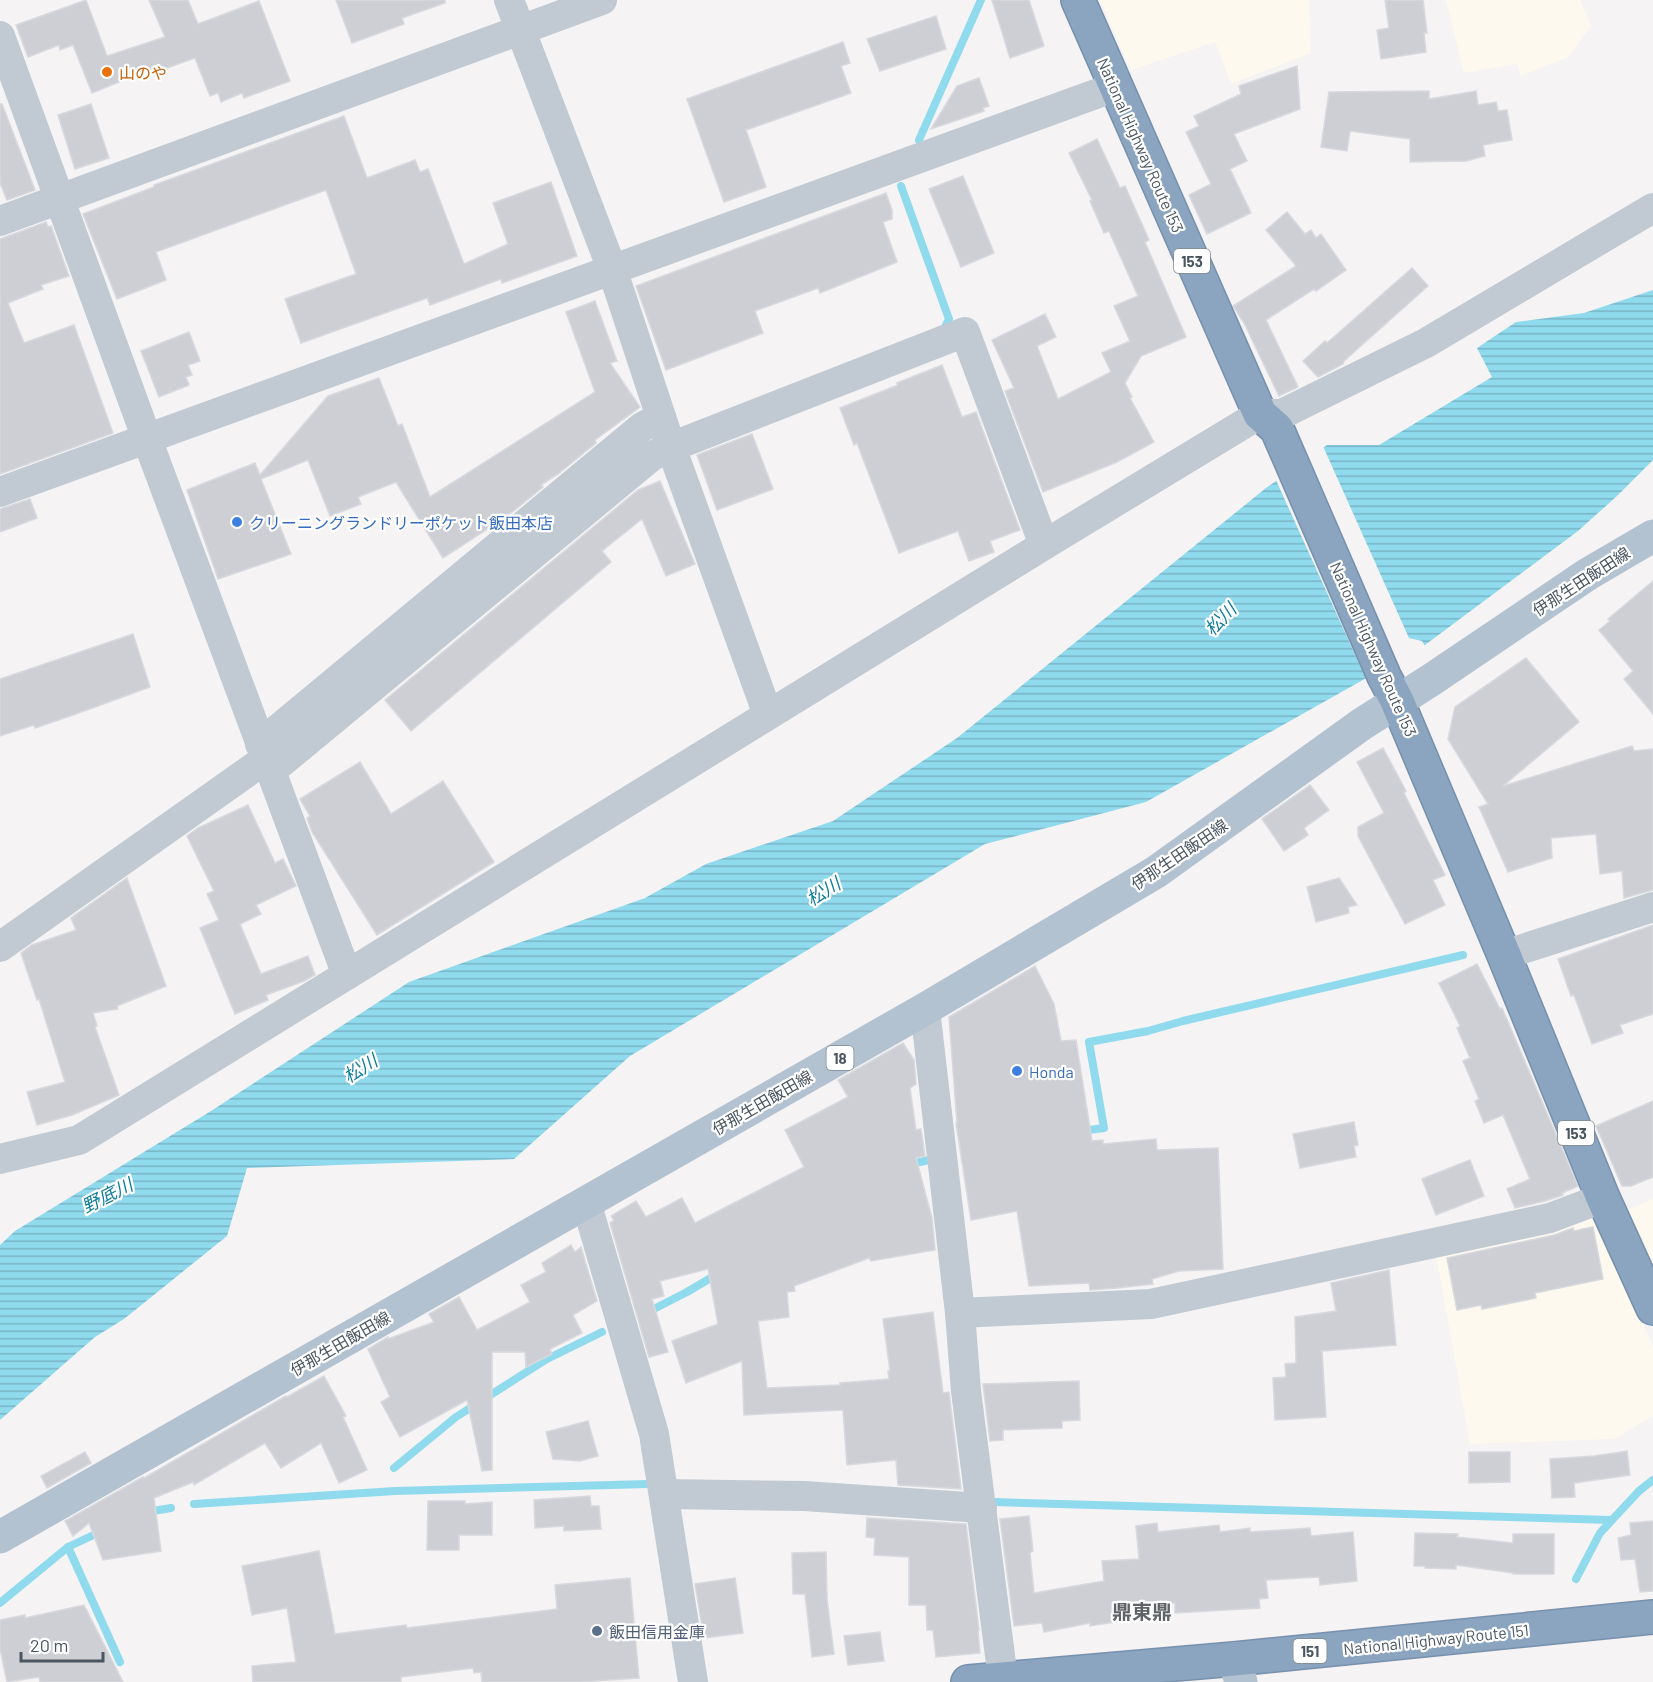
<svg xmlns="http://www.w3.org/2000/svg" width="1653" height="1682" font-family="Barlow,'Noto Sans JP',sans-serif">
  <defs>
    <pattern id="water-rules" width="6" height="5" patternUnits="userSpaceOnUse" patternTransform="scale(1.5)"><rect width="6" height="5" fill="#90daee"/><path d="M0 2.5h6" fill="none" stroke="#78b4c4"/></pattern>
  </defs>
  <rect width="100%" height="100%" fill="#f5f3f3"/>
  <!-- commercial -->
  <g fill="#fdf9ef">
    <path d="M 1100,0 L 1309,0 L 1311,53 L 1231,84 L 1215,42 L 1131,70 Z"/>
    <path d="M 1446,0 L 1580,0 L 1591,26 L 1568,57 L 1521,76 L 1517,64 L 1464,73 Z"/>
    <path d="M 1653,1199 L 1653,1270 L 1626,1210 Z"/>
    <path d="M 1595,1214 L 1653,1346 L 1653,1416 L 1614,1439 L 1470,1444 L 1435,1249 Z"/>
  </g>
  <!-- water -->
  <path fill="url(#water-rules)" d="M 1653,290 L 1653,460 L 1617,496 L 1578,531 L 1425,645 L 1146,802 L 985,844 L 630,1056 L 514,1159 L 247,1168 L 227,1236 L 124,1319 L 95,1337 L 0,1420 L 0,1245 L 15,1231 L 211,1111 L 409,982 L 645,898 L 706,864 L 833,821 L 957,738 L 1266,488 L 1327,445 L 1379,445 L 1492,377 L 1477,348 L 1516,322 L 1584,313 Z"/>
  <!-- pier -->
  <path fill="#f5f3f3" d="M 1322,444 L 1409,638 L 1422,641 L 1426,648 L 1367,681 L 1275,478 Z"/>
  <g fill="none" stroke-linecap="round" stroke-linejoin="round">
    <!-- stream -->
    <g stroke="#90daee" stroke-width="8">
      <path d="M 919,140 L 981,0"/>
      <path d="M 901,186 L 949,319 L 944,329 L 940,330"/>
      <path d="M 1081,1131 L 1104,1128 L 1089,1042 L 1148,1031 L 1183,1021 L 1463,955"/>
      <path d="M 907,1165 L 929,1160"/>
      <path d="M 646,1313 L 687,1292 L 719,1273"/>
      <path d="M 394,1468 L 456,1417 L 547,1359 L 602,1332"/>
      <path d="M 993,1502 L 1611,1520"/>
      <path d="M 194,1504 L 395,1491 L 648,1484"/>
      <path d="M 147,1512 L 171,1508"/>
      <path d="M 68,1547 L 120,1662"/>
      <path d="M 1576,1579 L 1600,1533 L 1639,1491 L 1653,1480"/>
      <path d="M 0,1603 L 68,1547 L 102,1531"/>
    </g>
  </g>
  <!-- building -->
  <g fill="#cdcfd5" stroke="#d7d9de" stroke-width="1.5">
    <path d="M 86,0 L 107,56 L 165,37 L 149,0 L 188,0 L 198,24 L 259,1 L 290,81 L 244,98 L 242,93 L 221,102 L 218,93 L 210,96 L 195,58 L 147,75 L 146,71 L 92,93 L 73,45 L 60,50 L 59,45 L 28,57 L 16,25 Z"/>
    <path d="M 336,0 L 445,0 L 445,3 L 402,18 L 404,24 L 352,43 Z"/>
    <path d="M 992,0 L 1029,0 L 1044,46 L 1010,58 Z"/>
    <path d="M 1385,0 L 1423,0 L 1427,33 L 1424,33 L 1426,52 L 1381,59 L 1377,30 L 1389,28 Z"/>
    <path d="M 936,16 L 946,49 L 880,71 L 867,39 Z"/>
    <path d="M 843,42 L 850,63 L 841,66 L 851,93 L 746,130 L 766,187 L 724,202 L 687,99 Z"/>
    <path d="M 1297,66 L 1300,109 L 1234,134 L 1247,161 L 1230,169 L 1251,213 L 1207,234 L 1189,195 L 1211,184 L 1186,132 L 1199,126 L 1194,116 L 1241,94 L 1239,86 Z"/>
    <path d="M 979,78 L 989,106 L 983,108 L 984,111 L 931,129 L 957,86 Z"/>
    <path d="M 1429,91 L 1429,99 L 1476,91 L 1478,105 L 1496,102 L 1498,111 L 1507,110 L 1512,140 L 1483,145 L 1485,156 L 1466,161 L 1410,162 L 1410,139 L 1350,131 L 1347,151 L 1321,147 L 1329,92 Z"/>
    <path d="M 0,104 L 2,104 L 35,190 L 7,200 L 0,183 Z"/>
    <path d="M 91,104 L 109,158 L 75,169 L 58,115 Z"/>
    <path d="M 344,116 L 367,178 L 415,160 L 420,172 L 428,169 L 464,264 L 508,244 L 493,203 L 551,182 L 577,256 L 502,283 L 501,279 L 430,305 L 427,298 L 301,343 L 285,299 L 356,274 L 326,190 L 156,252 L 166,280 L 117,299 L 83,214 L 154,187 L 154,185 Z"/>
    <path d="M 1097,139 L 1120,188 L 1125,186 L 1149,240 L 1145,242 L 1186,337 L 1141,356 L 1125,383 L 1132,397 L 1130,398 L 1154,442 L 1117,462 L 1043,492 L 1005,391 L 1014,388 L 992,340 L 1045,314 L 1056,337 L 1037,346 L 1058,399 L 1111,372 L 1102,353 L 1130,341 L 1114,306 L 1138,296 L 1109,231 L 1104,233 L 1090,201 L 1092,200 L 1069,153 Z"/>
    <path d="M 963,176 L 994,253 L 961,267 L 929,189 Z"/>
    <path d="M 886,193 L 892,210 L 892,219 L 883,222 L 897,262 L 820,293 L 818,288 L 755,311 L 763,333 L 666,370 L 636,286 Z"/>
    <path d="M 1287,212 L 1305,234 L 1311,230 L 1316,238 L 1321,234 L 1346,270 L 1316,291 L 1314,289 L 1266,320 L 1298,387 L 1279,396 L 1244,323 L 1233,306 L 1296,266 L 1266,230 Z"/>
    <path d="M 46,222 L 48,227 L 51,226 L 69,276 L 41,285 L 43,289 L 8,303 L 24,343 L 74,325 L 113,433 L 0,474 L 0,239 Z"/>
    <path d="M 1412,268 L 1428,286 L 1344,361 L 1343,364 L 1318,377 L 1303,361 L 1325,341 L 1327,343 Z"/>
    <path d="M 595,301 L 617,361 L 610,363 L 640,407 L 595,440 L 596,443 L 558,474 L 541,485 L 543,487 L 506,517 L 443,558 L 396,482 L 358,497 L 361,504 L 330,516 L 308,460 L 261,479 L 291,554 L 218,579 L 187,490 L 255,463 L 260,475 L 328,396 L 379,378 L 398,426 L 402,424 L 430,497 L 595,392 L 566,312 Z"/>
    <path d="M 189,332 L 200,361 L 188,365 L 192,375 L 186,377 L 189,385 L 159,397 L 141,351 Z"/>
    <path d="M 942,365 L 962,417 L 976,412 L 1020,530 L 990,541 L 994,552 L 969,561 L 958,531 L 899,553 L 857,443 L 854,445 L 840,408 L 898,385 L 897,383 Z"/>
    <path d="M 752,434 L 773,489 L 717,510 L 697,455 Z"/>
    <path d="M 660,481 L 695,564 L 666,576 L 642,519 L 602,551 L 611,562 L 411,731 L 385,700 L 638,490 Z"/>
    <path d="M 30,499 L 37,518 L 0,532 L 0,509 Z"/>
    <path d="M 1653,581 L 1653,714 L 1624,679 L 1633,671 L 1599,630 L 1610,621 L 1608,619 Z"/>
    <path d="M 133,634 L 150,687 L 73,715 L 35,728 L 34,725 L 0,736 L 0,679 Z"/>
    <path d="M 1526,658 L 1579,722 L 1503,786 L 1632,746 L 1634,751 L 1653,749 L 1653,890 L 1624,898 L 1622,871 L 1600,874 L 1596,834 L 1551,838 L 1552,858 L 1508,872 L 1479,807 L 1488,804 L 1448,739 L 1455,707 Z"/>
    <path d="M 1383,748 L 1406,791 L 1404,793 L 1445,875 L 1433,880 L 1445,905 L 1405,924 L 1358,836 L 1358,827 L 1384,813 L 1357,762 Z"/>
    <path d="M 360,762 L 391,814 L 443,781 L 494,862 L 377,935 L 312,832 L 307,818 L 310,816 L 300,799 Z"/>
    <path d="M 1310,785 L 1329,810 L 1304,828 L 1308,835 L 1284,851 L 1262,819 Z"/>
    <path d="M 248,805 L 275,863 L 283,859 L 296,886 L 256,905 L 261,914 L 240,924 L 261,974 L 308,956 L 315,975 L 304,981 L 266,995 L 268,1000 L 235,1014 L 200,928 L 219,920 L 207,894 L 214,891 L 187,836 L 198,828 Z"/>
    <path d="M 127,878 L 166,986 L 117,1006 L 118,1009 L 93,1013 L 97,1026 L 95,1027 L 119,1095 L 72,1115 L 37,1125 L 27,1092 L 65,1082 L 39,999 L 37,1000 L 21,953 L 32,945 L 76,930 L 71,918 Z"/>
    <path d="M 1339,878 L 1357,905 L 1348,907 L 1349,913 L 1316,922 L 1307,887 Z"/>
    <path d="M 1653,925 L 1653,1014 L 1620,1025 L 1623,1033 L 1592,1044 L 1574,995 L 1571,996 L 1558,959 Z"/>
    <path d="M 1477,964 L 1500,1009 L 1502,1008 L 1578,1186 L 1562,1193 L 1563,1195 L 1545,1201 L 1515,1208 L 1507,1189 L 1530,1179 L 1503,1115 L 1484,1123 L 1475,1101 L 1479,1099 L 1463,1061 L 1470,1058 L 1457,1028 L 1460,1026 L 1439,983 Z"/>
    <path d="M 1035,966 L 1054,1004 L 1061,1041 L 1076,1040 L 1092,1141 L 1103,1140 L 1103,1144 L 1156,1139 L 1157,1150 L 1218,1148 L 1223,1269 L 1179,1271 L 1152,1279 L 1153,1284 L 1117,1288 L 1090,1290 L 1089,1283 L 1029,1286 L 1017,1211 L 971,1220 L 956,1123 L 957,1123 L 949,1017 Z"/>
    <path d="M 903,1043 L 914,1060 L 916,1084 L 910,1088 L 916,1130 L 921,1129 L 925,1156 L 916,1158 L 932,1218 L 935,1250 L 871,1261 L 869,1258 L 794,1286 L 795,1291 L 787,1292 L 789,1317 L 758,1321 L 767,1388 L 840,1385 L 840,1383 L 889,1379 L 888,1371 L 890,1371 L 883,1319 L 933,1312 L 943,1393 L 949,1392 L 961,1489 L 898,1485 L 896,1460 L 847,1465 L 843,1410 L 744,1415 L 742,1361 L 686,1383 L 672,1341 L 718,1324 L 708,1269 L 660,1281 L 664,1296 L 652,1299 L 668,1352 L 649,1357 L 610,1223 L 614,1220 L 611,1216 L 636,1201 L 646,1217 L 682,1198 L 695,1223 L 804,1167 L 785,1130 L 848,1097 L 838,1080 Z"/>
    <path d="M 1653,1101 L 1653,1177 L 1631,1186 L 1622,1186 L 1596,1126 Z"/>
    <path d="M 1354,1122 L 1358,1145 L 1354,1146 L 1356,1157 L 1300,1168 L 1293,1134 Z"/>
    <path d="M 1470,1160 L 1484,1196 L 1436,1215 L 1422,1179 Z"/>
    <path d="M 1593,1227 L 1603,1279 L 1535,1293 L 1536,1298 L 1482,1309 L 1481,1305 L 1457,1310 L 1447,1258 L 1554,1235 L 1573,1228 L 1574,1231 Z"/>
    <path d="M 571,1245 L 575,1252 L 581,1247 L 597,1301 L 573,1315 L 582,1333 L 550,1349 L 552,1354 L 526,1367 L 525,1352 L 492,1352 L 492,1470 L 482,1471 L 467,1400 L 400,1437 L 381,1402 L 390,1397 L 368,1349 L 388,1337 L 388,1339 L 434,1322 L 429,1314 L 459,1297 L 477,1330 L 530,1302 L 521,1285 L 546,1272 L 542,1263 Z"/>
    <path d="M 1389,1270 L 1396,1345 L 1322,1351 L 1326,1417 L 1275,1420 L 1273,1378 L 1286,1377 L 1285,1364 L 1296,1363 L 1295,1317 L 1336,1311 L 1331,1283 Z"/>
    <path d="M 324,1376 L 346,1416 L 343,1417 L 367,1470 L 339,1483 L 321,1443 L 281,1468 L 265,1443 L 194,1485 L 193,1482 L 154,1498 L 161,1551 L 103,1560 L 89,1523 L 73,1536 L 65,1521 L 143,1477 L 144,1478 L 286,1396 L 287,1397 Z"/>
    <path d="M 1079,1381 L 1080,1420 L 1062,1421 L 1062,1428 L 1003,1430 L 1003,1440 L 990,1441 L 983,1384 Z"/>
    <path d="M 588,1421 L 598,1456 L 580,1461 L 553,1459 L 546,1432 Z"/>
    <path d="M 1627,1451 L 1630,1475 L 1574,1483 L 1575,1497 L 1552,1498 L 1550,1459 L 1594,1456 Z"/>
    <path d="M 85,1452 L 91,1463 L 47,1488 L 41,1476 Z"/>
    <path d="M 1469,1452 L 1510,1452 L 1510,1482 L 1469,1483 Z"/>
    <path d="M 590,1496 L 591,1506 L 599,1506 L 601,1529 L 564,1531 L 564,1526 L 535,1528 L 534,1500 Z"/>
    <path d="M 428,1501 L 465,1501 L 465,1504 L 492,1502 L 492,1535 L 459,1535 L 459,1550 L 427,1550 Z"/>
    <path d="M 1029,1516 L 1033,1551 L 1030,1553 L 1034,1593 L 1104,1581 L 1102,1561 L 1139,1559 L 1136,1526 L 1157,1523 L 1158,1532 L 1219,1525 L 1220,1532 L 1250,1528 L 1250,1532 L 1310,1528 L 1311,1536 L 1353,1532 L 1357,1581 L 1320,1585 L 1319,1577 L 1266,1580 L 1268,1598 L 1259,1599 L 1260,1608 L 1175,1613 L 1175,1603 L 1126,1606 L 1129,1620 L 1090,1626 L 1090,1623 L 1044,1632 L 1042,1623 L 1014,1626 L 1000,1519 Z"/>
    <path d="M 867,1518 L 966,1524 L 979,1630 L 978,1631 L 980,1653 L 936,1657 L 933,1630 L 927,1630 L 926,1605 L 909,1605 L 909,1557 L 874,1555 L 875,1538 L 866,1537 Z"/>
    <path d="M 1653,1521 L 1653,1591 L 1640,1592 L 1635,1559 L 1621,1560 L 1618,1538 L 1631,1535 L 1630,1523 Z"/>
    <path d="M 1415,1533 L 1458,1534 L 1457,1537 L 1513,1543 L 1513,1534 L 1554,1534 L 1554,1574 L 1513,1574 L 1513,1573 L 1456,1565 L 1456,1569 L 1425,1568 L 1425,1566 L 1414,1566 Z"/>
    <path d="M 319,1551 L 335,1634 L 406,1625 L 407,1628 L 557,1609 L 555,1585 L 630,1578 L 639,1678 L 581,1682 L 482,1682 L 481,1672 L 474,1673 L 473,1668 L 401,1677 L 401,1682 L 253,1682 L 252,1666 L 296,1662 L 287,1608 L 252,1615 L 242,1566 Z"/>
    <path d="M 826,1552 L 827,1599 L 834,1654 L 812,1657 L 805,1594 L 793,1594 L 792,1553 Z"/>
    <path d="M 735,1578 L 743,1633 L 704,1638 L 695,1584 Z"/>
    <path d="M 84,1605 L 123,1682 L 40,1682 L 39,1677 L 7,1682 L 0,1649 L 0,1620 L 25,1615 L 25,1618 Z"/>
    <path d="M 880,1632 L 884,1661 L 848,1665 L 844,1636 Z"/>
  </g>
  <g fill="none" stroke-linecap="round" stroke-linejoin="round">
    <defs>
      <g id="highway">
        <path d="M 1078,0 L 1260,414 L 1277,429 L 1384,676 L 1397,701 L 1504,955 L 1603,1198 L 1653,1308"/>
        <path d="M 968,1682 L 1234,1659 L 1653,1617"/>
      </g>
    </defs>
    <!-- highway casing -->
    <use href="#highway" stroke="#7690ad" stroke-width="36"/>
    <!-- minor -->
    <g stroke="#c1cad2" stroke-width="30">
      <path d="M 509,0 L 612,269 L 671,447 L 768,715"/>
      <path d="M 0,36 L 147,439 L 347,975"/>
      <path d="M 0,221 L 602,0"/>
      <path d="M 0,492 L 1115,87"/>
      <path d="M 260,744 L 642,427 L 661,417"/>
      <path d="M 271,771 L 652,456 L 671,447 L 965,332 L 1044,545"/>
      <path d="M 0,947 L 267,758"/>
      <path d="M 1504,955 L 1653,907"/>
      <path d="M 925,1009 L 960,1313 L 966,1391 L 1003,1679"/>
      <path d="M 0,1159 L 79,1140 L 1044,545 L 1260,414 L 1282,414 L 1426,343 L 1653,208"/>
      <path d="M 586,1202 L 654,1434 L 693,1682"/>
      <path d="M 960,1313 L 1151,1304 L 1550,1218 L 1603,1198"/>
      <path d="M 664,1494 L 804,1496 L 982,1508"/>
    </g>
    <!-- major -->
    <g stroke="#b3c2d1" stroke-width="33">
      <path d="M 0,1537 L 925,1009 L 1156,872 L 1362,724 L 1431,680 L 1588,574 L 1653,536"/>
      <path d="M 1234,1659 L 1241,1682"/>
    </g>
    <!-- highway -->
    <use href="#highway" stroke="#8ba5c1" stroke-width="33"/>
  </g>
  <!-- markers -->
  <circle fill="#e8710a" stroke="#fff" stroke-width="2" cx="107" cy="72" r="6"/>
  <g fill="#3f7fe0" stroke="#fff" stroke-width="2">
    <circle cx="237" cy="522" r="6"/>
    <circle cx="1017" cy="1071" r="6"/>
  </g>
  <circle fill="#5c6f8a" stroke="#fff" stroke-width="2" cx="597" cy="1631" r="6"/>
  <g text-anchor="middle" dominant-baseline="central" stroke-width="4.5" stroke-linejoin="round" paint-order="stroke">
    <!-- shield labels -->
    <g fill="#fff" stroke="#808990" stroke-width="1.5">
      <rect x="1174" y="249" width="36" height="24" rx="4.5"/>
      <rect x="826.5" y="1046" width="27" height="24" rx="4.5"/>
      <rect x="1558" y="1121" width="36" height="24" rx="4.5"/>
      <rect x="1293.5" y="1639" width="33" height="24" rx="4.5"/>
    </g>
    <g font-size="15" font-weight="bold" fill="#4a5661">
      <text x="1192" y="261">153</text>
      <text x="840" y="1058">18</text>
      <text x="1576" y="1133">153</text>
      <text x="1310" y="1651">151</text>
    </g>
    <!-- food labels -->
    <g font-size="16" fill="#c56008" stroke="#fff" text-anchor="start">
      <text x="119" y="72">山のや</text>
    </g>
    <!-- street labels -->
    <g font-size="16" fill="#4a5661" stroke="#fff">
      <text transform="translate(1141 145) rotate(66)">National Highway Route 153</text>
      <text transform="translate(1581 581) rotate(-33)">伊那生田飯田線</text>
      <text transform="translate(1374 649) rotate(66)">National Highway Route 153</text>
      <text transform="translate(1179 854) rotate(-34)">伊那生田飯田線</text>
      <text transform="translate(762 1102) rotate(-30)">伊那生田飯田線</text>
      <text transform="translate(340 1343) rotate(-30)">伊那生田飯田線</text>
      <text transform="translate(1436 1639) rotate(-6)">National Highway Route 151</text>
    </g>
    <!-- shop labels -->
    <g font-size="16" fill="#366cbe" stroke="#fff" text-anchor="start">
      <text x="249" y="522">クリーニングランドリーポケット飯田本店</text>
      <text x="1029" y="1071">Honda</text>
    </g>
    <!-- service labels -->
    <g font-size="16" fill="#4e5e75" stroke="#fff" text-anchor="start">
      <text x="609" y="1631">飯田信用金庫</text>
    </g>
    <!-- water labels -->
    <g font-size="18" font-style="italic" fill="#0c7c9b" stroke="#fff">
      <text transform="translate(1220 619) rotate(-46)">松川</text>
      <text transform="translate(823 891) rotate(-32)">松川</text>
      <text transform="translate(360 1068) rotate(-32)">松川</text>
      <text transform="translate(107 1195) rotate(-27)">野底川</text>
    </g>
    <!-- quarter labels -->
    <g font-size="20" font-weight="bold" fill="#5f6368" stroke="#fff">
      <text x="1142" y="1611">鼎東鼎</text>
    </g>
  </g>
  <!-- scale -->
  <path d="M21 1652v9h82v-9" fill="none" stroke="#4a5661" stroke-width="3"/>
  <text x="30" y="1652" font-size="18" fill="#4a5661" stroke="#ffffff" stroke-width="4.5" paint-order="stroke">20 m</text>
</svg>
